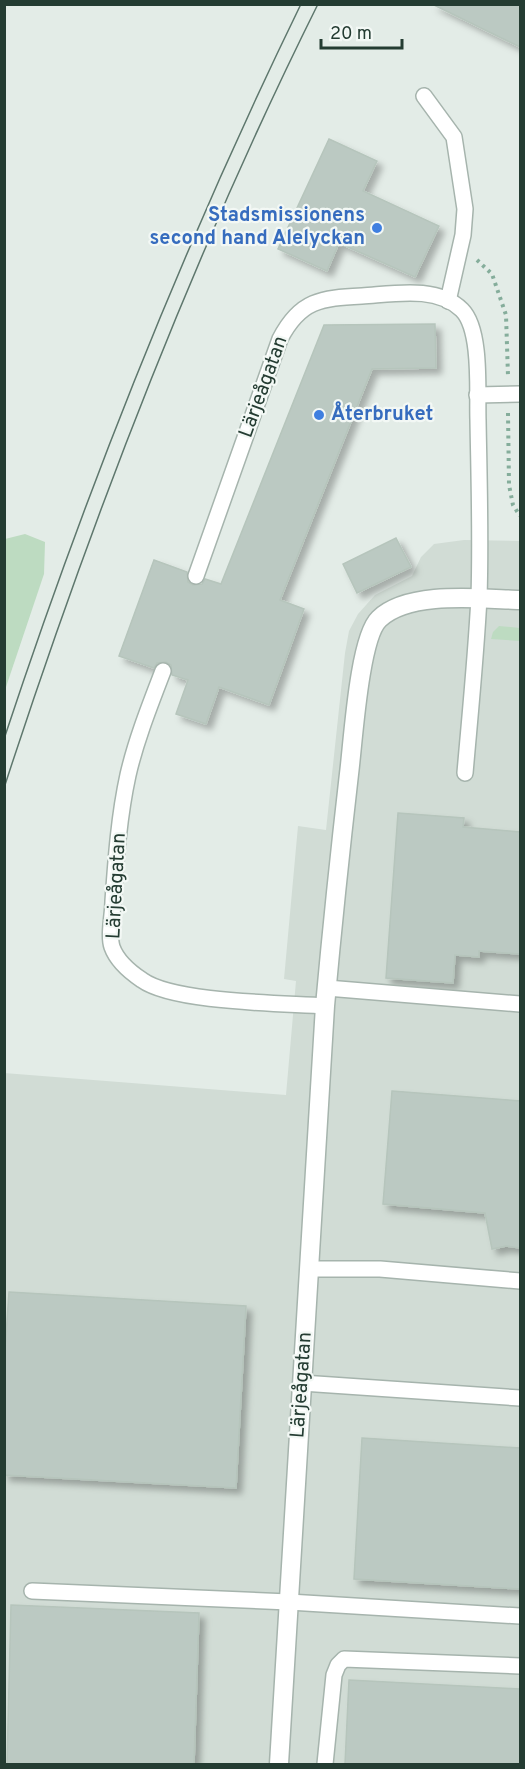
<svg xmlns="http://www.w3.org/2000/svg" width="525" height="1769" font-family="Overpass,sans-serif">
  <defs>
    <filter id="shadow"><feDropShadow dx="5.5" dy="5.5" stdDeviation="3" flood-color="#0004"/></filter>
  </defs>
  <rect width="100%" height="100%" fill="#e3ece7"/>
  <!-- built -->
  <path fill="#d1dcd5" d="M 464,540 L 520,541 L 520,1764 L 5,1764 L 4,1073 L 286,1095 L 296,981 L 284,979 L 298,826 L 326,830 L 345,653 L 349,631 L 358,614 L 375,595 L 412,576 L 421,557 L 434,544 Z"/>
  <!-- green -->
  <g fill="#bddbc1">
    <path d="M 25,534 L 45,542 L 44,574 L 5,690 L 5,539 Z"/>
    <path d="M 499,626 L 520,628 L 520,641 L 491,639 L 493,632 Z"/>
  </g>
  <!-- building -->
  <g fill="#bbc9c2" stroke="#b6c5bc" stroke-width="1.5" filter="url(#shadow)">
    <path d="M 432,4 L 520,4 L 520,47 Z"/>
    <path d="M 329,139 L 377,161 L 363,191 L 439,226 L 415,277 L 339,243 L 327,271 L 278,249 Z"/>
    <path d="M 435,324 L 436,368 L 372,369 L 280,600 L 304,609 L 269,705 L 219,687 L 206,724 L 176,714 L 188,680 L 172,675 L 171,665 L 166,662 L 157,663 L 154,668 L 119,656 L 154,560 L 187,572 L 188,582 L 193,585 L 202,584 L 205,579 L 221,584 L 324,325 Z"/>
    <path d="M 396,538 L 411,567 L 357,593 L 343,564 Z"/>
    <path d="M 398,813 L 464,818 L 463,827 L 520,832 L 520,954 L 479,951 L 479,957 L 455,955 L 453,983 L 386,978 Z"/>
    <path d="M 392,1091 L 520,1101 L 520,1248 L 506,1246 L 492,1249 L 485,1213 L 383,1204 Z"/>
    <path d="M 9,1292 L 246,1306 L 236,1488 L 4,1475 L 4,1364 Z"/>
    <path d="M 362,1438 L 520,1448 L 520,1589 L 354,1579 Z"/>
    <path d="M 11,1605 L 199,1613 L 194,1764 L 7,1764 Z"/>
    <path d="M 349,1680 L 520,1689 L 520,1764 L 345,1764 Z"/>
  </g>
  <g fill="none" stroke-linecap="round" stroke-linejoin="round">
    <defs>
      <g id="lane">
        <path d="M 424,96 L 454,137 L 465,209 L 463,235 L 448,301"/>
        <path d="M 477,395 L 520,394"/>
        <path d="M 196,576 L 280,339 C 300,300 321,298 362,296 C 393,294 437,285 462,310 C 482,330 477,393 478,420 C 479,479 481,538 479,597 C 476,656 470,715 465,773"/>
        <path d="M 163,671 C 150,705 136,740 128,775 C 119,816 116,859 113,901 C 113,914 108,935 112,947 C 117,961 130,972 142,980 C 174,1003 283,1003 325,1006"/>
        <path d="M 327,988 L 520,1004"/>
        <path d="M 309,1269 L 380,1269 L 520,1281"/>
        <path d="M 302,1383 L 520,1398"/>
        <path d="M 32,1591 L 289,1602 L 520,1616"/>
        <path d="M 325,1764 L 334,1675 L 338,1665 L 344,1659 L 520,1666"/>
      </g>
      <path id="street" d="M 279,1764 L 325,1006 C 332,929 340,852 349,774 C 353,743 359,638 379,619 C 409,590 482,599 520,600"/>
    </defs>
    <!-- lane casing -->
    <use href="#lane" stroke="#a6b4ad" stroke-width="18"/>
    <!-- street casing -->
    <use href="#street" stroke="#a6b4ad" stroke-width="21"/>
    <!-- path -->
    <g stroke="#85ad9b" stroke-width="4" stroke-dasharray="3 4.5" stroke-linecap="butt">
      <path d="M 477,260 L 492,274 L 506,315 L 508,376"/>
      <path d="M 508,413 L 509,485 L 513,505 L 520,516"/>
    </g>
    <!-- lane -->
    <use href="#lane" stroke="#fff" stroke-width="15"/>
    <!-- street -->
    <use href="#street" stroke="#fff" stroke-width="18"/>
    <!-- tram -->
    <g stroke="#5e776d" stroke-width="1.5">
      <path d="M 4,739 C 87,488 185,242 301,4"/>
      <path d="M 4,788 C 91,521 192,257 318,4"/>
    </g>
  </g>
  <!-- markers -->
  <g fill="#3f7fe0" stroke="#f3f8f5" stroke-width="2">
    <circle cx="377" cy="228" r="6"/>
    <circle cx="319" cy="415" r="6"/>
  </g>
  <g text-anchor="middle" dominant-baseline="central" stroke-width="4.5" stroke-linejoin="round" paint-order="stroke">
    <!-- shop labels -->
    <g font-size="20" font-weight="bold" fill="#366cbe" stroke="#f3f8f5" text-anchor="end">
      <text x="365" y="216">Stadsmissionens<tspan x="365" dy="23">second hand Alelyckan</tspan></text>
      <text x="331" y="415" text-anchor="start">Återbruket</text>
    </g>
    <!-- street labels -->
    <g font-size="20" fill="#243c32" stroke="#f3f8f5">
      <text transform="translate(264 387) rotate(-70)">Lärjeågatan</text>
      <text transform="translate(117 886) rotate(-87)">Lärjeågatan</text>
      <text transform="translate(302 1385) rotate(-86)">Lärjeågatan</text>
    </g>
  </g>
  <!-- border -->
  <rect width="525" height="1769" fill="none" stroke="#243c32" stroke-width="12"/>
  <!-- scale -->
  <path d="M321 39v9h81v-9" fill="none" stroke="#243c32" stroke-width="3"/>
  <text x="330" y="39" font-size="18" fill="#243c32" stroke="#f3f8f5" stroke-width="4.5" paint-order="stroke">20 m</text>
</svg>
